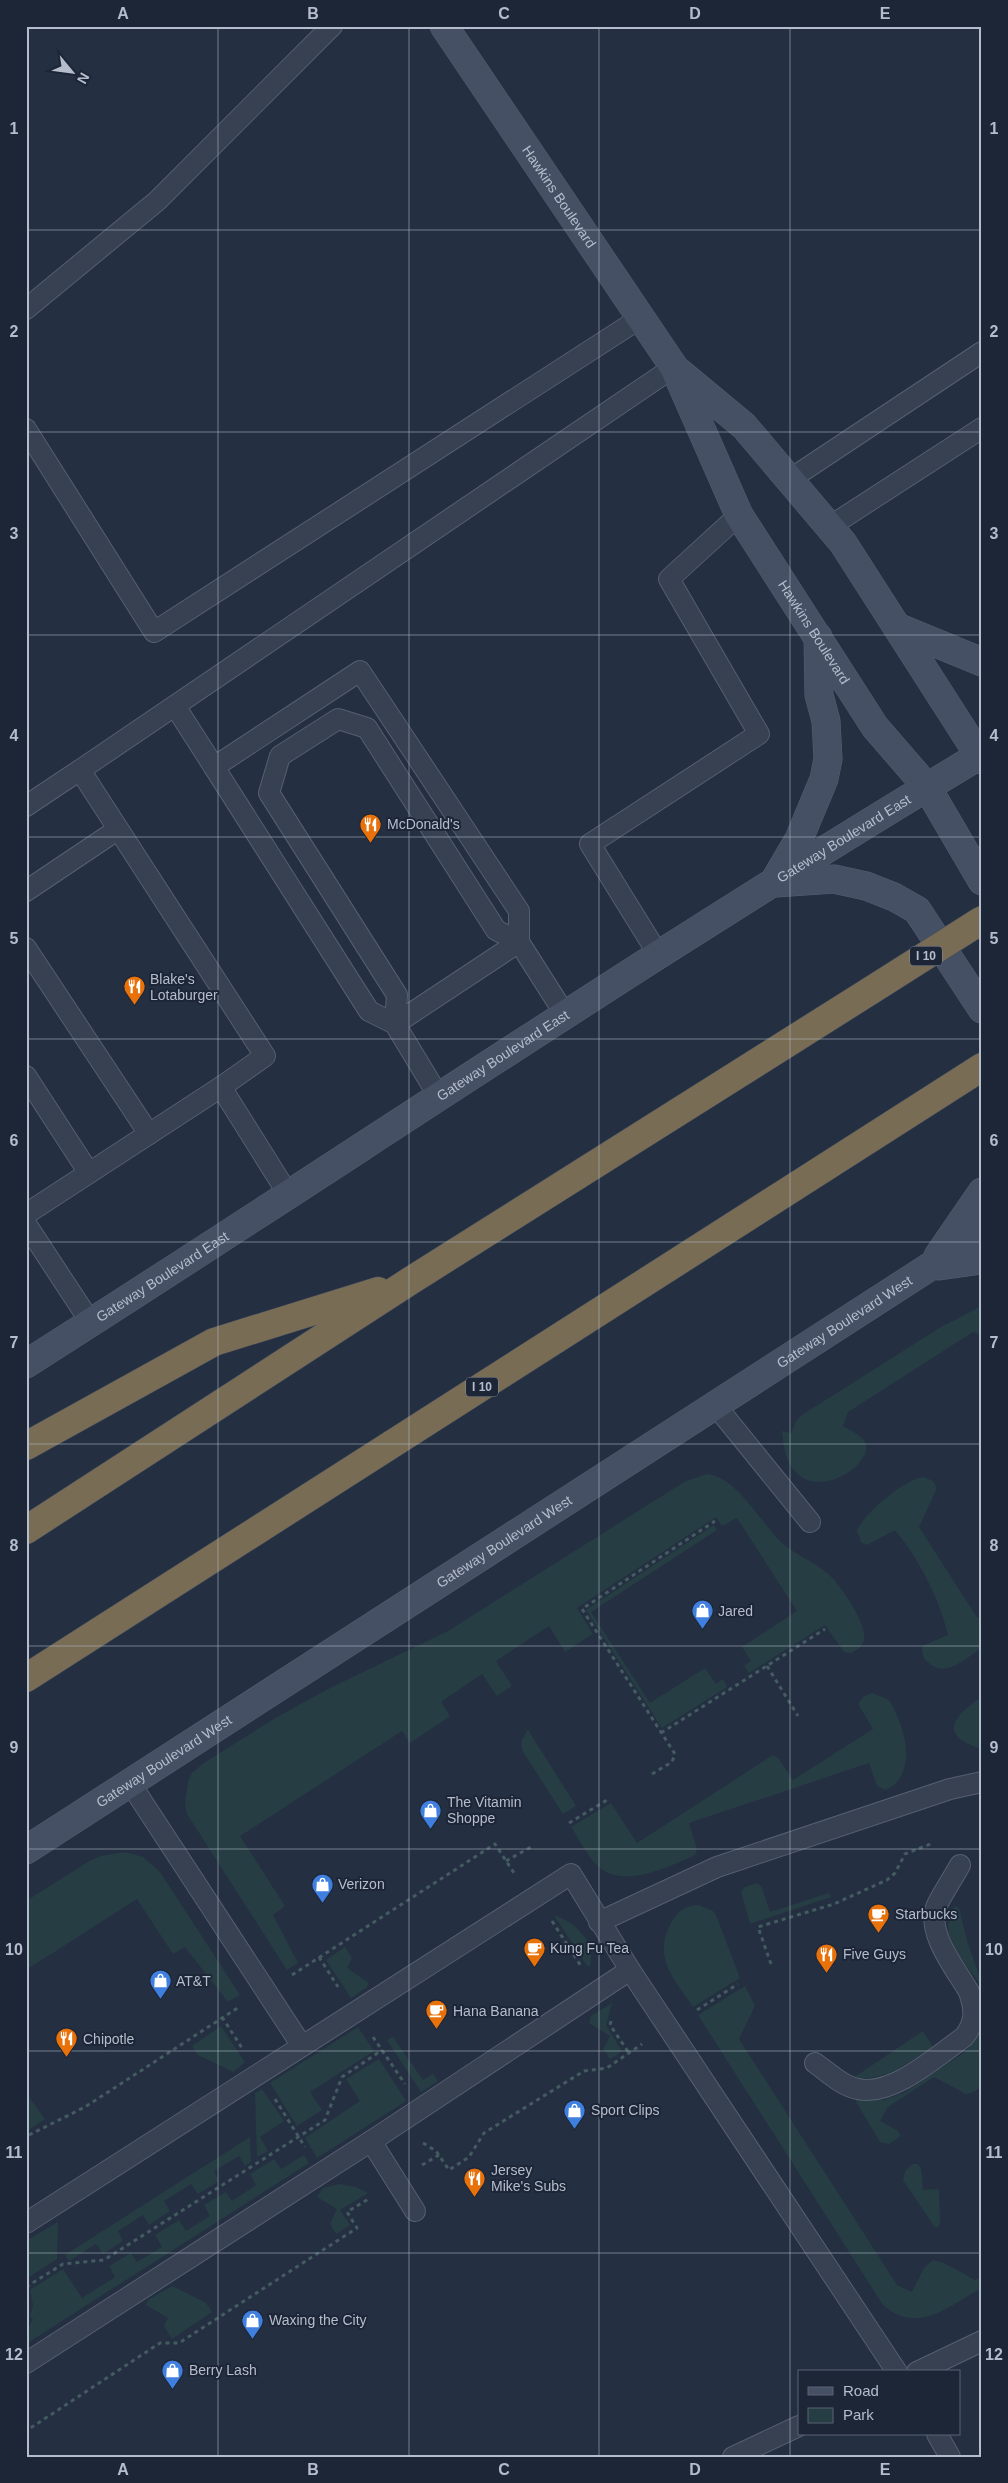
<svg xmlns="http://www.w3.org/2000/svg" width="1008" height="2483" font-family="Helvetica,sans-serif">
  <rect width="100%" height="100%" fill="#242f42"/>
  <!-- green -->
  <g fill="#263e43">
    <path d="M 982,1306 L 982,1336 L 973,1332 L 848,1412 L 843,1426 C 851,1431 863,1435 866,1445 C 872,1466 807,1509 787,1458 C 784,1450 783,1440 782,1431 L 791,1433 L 796,1421 L 802,1415 L 941,1327 Z"/>
    <path d="M 707,1474 C 736,1476 761,1523 781,1542 C 794,1554 812,1561 826,1572 C 838,1581 868,1624 864,1640 C 863,1646 857,1650 851,1653 L 844,1652 L 825,1625 L 749,1673 L 744,1666 L 751,1661 L 742,1647 L 797,1611 L 737,1518 L 722,1526 L 716,1517 L 577,1608 L 593,1634 L 565,1652 L 549,1626 L 496,1661 L 512,1686 L 497,1696 L 482,1674 L 441,1702 L 450,1716 L 410,1743 L 402,1731 L 240,1836 L 285,1906 L 273,1915 L 298,1963 L 287,1970 L 187,1814 L 185,1803 L 188,1781 L 192,1773 L 204,1763 L 277,1717 L 330,1688 L 448,1631 L 684,1482 Z"/>
    <path d="M 924,1477 L 933,1481 L 937,1488 L 919,1527 L 976,1616 L 982,1620 L 982,1648 C 967,1657 945,1679 929,1663 C 924,1659 922,1655 922,1649 L 924,1645 L 948,1635 C 939,1598 919,1559 895,1530 L 867,1545 L 861,1542 L 857,1531 C 863,1514 906,1478 924,1477 Z"/>
    <path d="M 714,1525 L 717,1530 L 591,1612 L 650,1703 L 705,1668 L 716,1684 L 723,1679 L 727,1687 L 662,1728 L 586,1610 Z"/>
    <path d="M 872,1693 L 889,1700 C 904,1724 920,1773 886,1790 L 877,1786 L 869,1763 L 689,1823 L 697,1849 L 695,1855 C 669,1867 625,1888 600,1868 C 588,1858 580,1840 571,1827 L 611,1803 L 637,1843 L 773,1755 L 779,1759 L 793,1780 L 873,1729 L 858,1704 L 863,1697 Z"/>
    <path d="M 982,1697 L 982,1749 C 937,1736 953,1716 982,1697 Z"/>
    <path d="M 528,1730 L 576,1806 L 563,1814 L 522,1750 L 521,1741 Z"/>
    <path d="M 125,1852 L 143,1857 L 160,1872 L 240,1995 L 228,2002 L 185,1947 L 173,1954 L 137,1899 L 26,1970 L 26,1901 L 91,1860 L 101,1856 Z"/>
    <path d="M 758,1883 L 762,1888 L 770,1912 L 829,1893 L 831,1897 L 750,1924 L 741,1892 L 745,1887 Z"/>
    <path d="M 699,1905 L 713,1911 L 716,1915 L 740,1978 L 693,2007 C 674,1978 652,1957 671,1923 C 677,1911 686,1905 699,1905 Z"/>
    <path d="M 955,1906 L 959,1908 L 968,1944 L 982,1983 L 979,1982 C 964,1963 935,1931 955,1906 Z"/>
    <path d="M 554,1915 C 576,1923 596,1941 590,1966 L 587,1966 Z"/>
    <path d="M 345,1947 L 352,1958 L 347,1968 L 369,1983 L 367,1987 L 351,1998 L 326,1960 Z"/>
    <path d="M 745,1986 L 755,2006 L 739,2039 L 897,2285 L 912,2292 L 924,2268 L 933,2260 L 944,2263 L 975,2280 L 982,2276 L 982,2288 C 949,2305 919,2336 883,2305 L 698,2015 Z"/>
    <path d="M 612,2003 L 606,2025 L 622,2051 L 610,2059 L 603,2049 L 610,2036 L 589,2023 L 591,2016 Z"/>
    <path d="M 221,2026 L 245,2062 L 233,2072 L 198,2055 L 192,2046 Z"/>
    <path d="M 358,2027 L 374,2051 L 310,2092 L 322,2110 L 297,2126 L 270,2083 Z"/>
    <path d="M 982,2029 L 980,2087 L 974,2092 L 966,2094 L 934,2077 L 888,2107 L 880,2121 L 897,2130 L 901,2136 L 889,2144 L 880,2142 L 855,2100 L 884,2100 L 906,2092 L 962,2054 L 970,2047 Z"/>
    <path d="M 923,2031 L 933,2047 C 907,2063 885,2082 853,2078 Z"/>
    <path d="M 393,2037 L 423,2080 L 433,2074 L 438,2081 L 421,2092 L 387,2040 Z"/>
    <path d="M 379,2059 L 406,2101 L 317,2158 L 305,2138 L 360,2101 L 346,2079 Z"/>
    <path d="M 262,2089 L 284,2121 L 260,2137 L 268,2151 L 257,2157 L 255,2093 Z"/>
    <path d="M 26,2093 L 45,2119 L 26,2132 Z"/>
    <path d="M 250,2137 L 251,2162 L 245,2166 L 239,2156 L 214,2171 L 219,2181 L 198,2194 L 191,2184 L 164,2201 L 170,2211 L 149,2225 L 143,2215 L 118,2231 L 123,2241 L 103,2254 L 96,2244 L 69,2261 L 65,2255 Z"/>
    <path d="M 304,2155 L 309,2163 L 26,2344 L 26,2327 L 29,2327 L 33,2319 L 30,2317 L 33,2305 L 30,2290 L 63,2269 L 82,2298 L 115,2277 L 109,2266 L 131,2253 L 137,2262 L 162,2247 L 155,2235 L 179,2220 L 186,2231 L 210,2216 L 204,2205 L 226,2192 L 232,2201 L 256,2185 L 250,2174 L 274,2159 L 281,2169 Z"/>
    <path d="M 913,2164 L 918,2164 L 921,2169 L 923,2190 L 939,2189 L 940,2223 L 938,2228 L 934,2226 L 903,2180 L 905,2171 Z"/>
    <path d="M 339,2184 L 356,2187 L 368,2193 L 340,2210 L 350,2225 L 336,2234 L 330,2224 L 337,2209 L 317,2197 L 323,2188 Z"/>
    <path d="M 58,2222 L 57,2259 L 26,2279 L 26,2241 Z"/>
    <path d="M 172,2286 L 206,2303 L 212,2312 L 172,2339 L 164,2326 L 168,2318 L 146,2305 L 148,2300 Z"/>
  </g>
  <g fill="none" stroke-linecap="round" stroke-linejoin="round">
    <defs>
      <g id="service">
        <path d="M 26,309 L 157,201 L 332,26"/>
        <path d="M 26,429 L 154,632 L 642,317"/>
        <path d="M 789,480 L 982,352"/>
        <path d="M 829,527 L 982,428"/>
        <path d="M 175,706 L 214,767"/>
        <path d="M 338,719 L 367,728 L 496,930 L 519,942 L 395,1024 L 397,995 L 269,793 L 280,756 Z"/>
        <path d="M 80,770 L 674,367"/>
        <path d="M 26,806 L 80,770 L 265,1056 L 221,1087 L 288,1194"/>
        <path d="M 26,891 L 117,830"/>
        <path d="M 26,948 L 149,1134"/>
        <path d="M 658,954 L 590,844 L 759,734 L 669,579 L 739,515"/>
        <path d="M 26,1076 L 89,1173"/>
        <path d="M 439,1097 L 395,1024 L 369,1011 L 214,767 L 360,671 L 519,911 L 519,942 L 566,1016"/>
        <path d="M 26,1214 L 221,1087"/>
        <path d="M 26,1224 L 91,1323"/>
        <path d="M 716,1406 L 810,1522"/>
        <path d="M 130,1783 L 302,2046"/>
        <path d="M 599,1922 L 717,1867 L 950,1789 L 982,1782"/>
        <path d="M 815,2063 C 828,2072 842,2086 858,2089 C 892,2097 937,2056 964,2037 C 976,2022 975,2009 969,1992 C 956,1969 925,1932 937,1905 C 944,1891 953,1878 960,1865"/>
        <path d="M 371,2141 L 415,2211"/>
        <path d="M 26,2223 L 571,1874 L 630,1970 L 897,2372"/>
        <path d="M 26,2363 L 379,2136 L 630,1970"/>
        <path d="M 917,2372 L 982,2341"/>
        <path d="M 937,2434 L 950,2457"/>
        <path d="M 733,2457 L 799,2426"/>
      </g>
      <g id="secondary">
        <path id="s1" d="M 444,26 L 674,367 L 739,515 L 875,727 L 927,787 L 982,881"/>
        <path d="M 679,372 L 744,426 L 843,543 L 982,760"/>
        <path d="M 897,627 L 982,662"/>
        <path d="M 775,880 L 799,839 L 824,779 L 828,759 L 826,721 L 819,695 L 818,637"/>
        <path d="M 776,883 L 834,879 L 866,886 L 894,897 L 917,910 L 982,1009"/>
        <path d="M 938,1256 L 982,1192"/>
        <path d="M 939,1266 L 982,1260"/>
        <path id="s2" d="M 26,1364 C 345,1161 658,948 982,754"/>
        <path id="s3" d="M 26,1850 L 982,1233"/>
      </g>
      <g id="motorway">
        <path d="M 26,1446 L 214,1342 L 378,1291"/>
        <path d="M 26,1530 L 410,1281 L 870,991"/>
        <path d="M 26,1678 L 982,1067"/>
      </g>
    </defs>
    <!-- service casing -->
    <use href="#service" stroke="#565f6f" stroke-width="22"/>
    <!-- secondary casing -->
    <use href="#secondary" stroke="#565f6f" stroke-width="29"/>
    <!-- motorway casing -->
    <use href="#motorway" stroke="#434c5c" stroke-width="29"/>
    <!-- path -->
    <g stroke="#445b60" stroke-width="3" stroke-dasharray="4 4" stroke-linecap="butt">
      <path d="M 767,1666 L 798,1716"/>
      <path d="M 661,1733 L 825,1629"/>
      <path d="M 652,1774 L 672,1762 L 675,1754 L 582,1609 L 715,1521"/>
      <path d="M 569,1823 L 607,1800"/>
      <path d="M 506,1861 L 531,1847"/>
      <path d="M 552,1921 L 581,1966"/>
      <path d="M 319,1957 L 338,1987"/>
      <path d="M 771,1964 L 758,1927 L 834,1904 L 887,1880 L 895,1873 L 905,1854 L 933,1843"/>
      <path d="M 292,1975 L 495,1844 L 514,1873"/>
      <path d="M 697,2010 L 738,1984"/>
      <path d="M 222,2017 L 242,2048"/>
      <path d="M 611,2021 L 610,2025 L 629,2053"/>
      <path d="M 373,2037 L 405,2084"/>
      <path d="M 275,2099 L 305,2147"/>
      <path d="M 29,2135 L 85,2107 L 239,2007"/>
      <path d="M 423,2143 L 436,2151 L 449,2170 L 469,2157 L 484,2133 L 584,2071 L 607,2068 L 642,2044"/>
      <path d="M 422,2165 L 439,2155"/>
      <path d="M 26,2287 L 63,2264 L 104,2260 L 325,2120 L 342,2077 L 382,2050"/>
      <path d="M 26,2298 L 26,2310"/>
      <path d="M 26,2434 L 29,2429 L 160,2343 L 179,2343 L 357,2228 L 347,2212 L 370,2198"/>
    </g>
    <!-- service -->
    <use href="#service" stroke="#384152" stroke-width="20"/>
    <!-- secondary -->
    <use href="#secondary" stroke="#465065" stroke-width="28"/>
    <!-- motorway -->
    <use href="#motorway" stroke="#786c55" stroke-width="28"/>
    <defs>
      <path id="motorway-bridge" d="M 870,991 L 982,920"/>
    </defs>
    <!-- motorway-bridge casing -->
    <use href="#motorway-bridge" stroke="#434c5c" stroke-width="29" stroke-linecap="butt"/>
    <!-- motorway-bridge -->
    <use href="#motorway-bridge" stroke="#786c55" stroke-width="28"/>
  </g>
  <!-- grid -->
  <path fill="none" stroke="#b5bdcc" stroke-width="1" stroke-opacity="0.55" d="M 218,26 L 218,2457M 409,26 L 409,2457M 599,26 L 599,2457M 790,26 L 790,2457M 26,230 L 982,230M 26,432 L 982,432M 26,635 L 982,635M 26,837 L 982,837M 26,1039 L 982,1039M 26,1242 L 982,1242M 26,1444 L 982,1444M 26,1646 L 982,1646M 26,1849 L 982,1849M 26,2051 L 982,2051M 26,2253 L 982,2253"/>
  <!-- icons -->
  <defs>
    <symbol id="restaurant-pin" viewBox="-11 -11 22 30"><path d="M0 17L-7.5 6A9.5 9.5 0 1 1 7.5 6Z" fill="#e8710a" stroke="#1d2637"/><path d="M-5-6h1v4h1v-4h1v4h1v-4h1v5L-1.5 .5V6h-2V.5L-5-1ZM5-6V6H3V1.5H1.5Q1.5-4 5-6Z" fill="#fff"/></symbol>
    <symbol id="shop-pin" viewBox="-11 -11 22 30"><path d="M0 17L-7.5 6A9.5 9.5 0 1 1 7.5 6Z" fill="#3f7fe0" stroke="#1d2637"/><path d="M-5-2.5h2.3a2.7 3.5 0 0 1 5.4 0H5L5.5 6h-11ZM-1.5-2.5h3a1.5 2.3 0 0 0-3 0Z" fill="#fff"/></symbol>
    <symbol id="cafe-pin" viewBox="-11 -11 22 30"><path d="M0 17L-7.5 6A9.5 9.5 0 1 1 7.5 6Z" fill="#e8710a" stroke="#1d2637"/><path d="M-5.5-4.5H6V0H3Q3 3.5 0 3.5H-2.5Q-5.5 3.5-5.5 0ZM3-3.2v2h1.7v-2ZM-6 4.5H4V6H-6Z" fill="#fff"/></symbol>
  </defs>
  <g fill-rule="evenodd">
    <use href="#restaurant-pin" x="358" y="812" width="25" height="34"/>
    <use href="#restaurant-pin" x="122" y="974" width="25" height="34"/>
    <use href="#shop-pin" x="690" y="1598" width="25" height="34"/>
    <use href="#shop-pin" x="418" y="1798" width="25" height="34"/>
    <use href="#shop-pin" x="310" y="1872" width="25" height="34"/>
    <use href="#cafe-pin" x="866" y="1902" width="25" height="34"/>
    <use href="#cafe-pin" x="522" y="1936" width="25" height="34"/>
    <use href="#restaurant-pin" x="814" y="1942" width="25" height="34"/>
    <use href="#shop-pin" x="148" y="1968" width="25" height="34"/>
    <use href="#cafe-pin" x="424" y="1998" width="25" height="34"/>
    <use href="#restaurant-pin" x="54" y="2026" width="25" height="34"/>
    <use href="#shop-pin" x="562" y="2098" width="25" height="34"/>
    <use href="#restaurant-pin" x="462" y="2166" width="25" height="34"/>
    <use href="#shop-pin" x="240" y="2308" width="25" height="34"/>
    <use href="#shop-pin" x="160" y="2358" width="25" height="34"/>
  </g>
  <g text-anchor="middle" dominant-baseline="central" stroke-width="4" stroke-linejoin="round" paint-order="stroke">
    <!-- shield labels -->
    <g fill="#1d2637" stroke="#87909f" stroke-width="1">
      <rect x="910" y="946.5" width="32" height="19" rx="4"/>
      <rect x="466" y="1377.5" width="32" height="19" rx="4"/>
    </g>
    <g font-size="12" font-weight="bold" fill="#b5bdcc">
      <text x="926" y="956">I 10</text>
      <text x="482" y="1387">I 10</text>
    </g>
    <!-- street labels -->
    <g font-size="14" fill="#b5bdcc" stroke="#1d2637">
      <text stroke="none"><textPath href="#s1" startOffset="206">Hawkins Boulevard</textPath></text>
      <text stroke="none"><textPath href="#s1" startOffset="712">Hawkins Boulevard</textPath></text>
      <text stroke="none"><textPath href="#s2" startOffset="972">Gateway Boulevard East</textPath></text>
      <text stroke="none"><textPath href="#s2" startOffset="568">Gateway Boulevard East</textPath></text>
      <text stroke="none"><textPath href="#s2" startOffset="162">Gateway Boulevard East</textPath></text>
      <text stroke="none"><textPath href="#s3" startOffset="974">Gateway Boulevard West</textPath></text>
      <text stroke="none"><textPath href="#s3" startOffset="569">Gateway Boulevard West</textPath></text>
      <text stroke="none"><textPath href="#s3" startOffset="164">Gateway Boulevard West</textPath></text>
    </g>
    <!-- poi labels -->
    <g font-size="14" fill="#b5bdcc" stroke="#1d2637" text-anchor="start">
      <text x="387" y="824">McDonald's</text>
      <text x="150" y="979">Blake's<tspan x="150" dy="16">Lotaburger</tspan></text>
      <text x="718" y="1611">Jared</text>
      <text x="447" y="1802">The Vitamin<tspan x="447" dy="16">Shoppe</tspan></text>
      <text x="338" y="1884">Verizon</text>
      <text x="895" y="1914">Starbucks</text>
      <text x="550" y="1948">Kung Fu Tea</text>
      <text x="843" y="1954">Five Guys</text>
      <text x="176" y="1981">AT&amp;T</text>
      <text x="453" y="2011">Hana Banana</text>
      <text x="83" y="2039">Chipotle</text>
      <text x="591" y="2110">Sport Clips</text>
      <text x="491" y="2170">Jersey<tspan x="491" dy="16">Mike's Subs</tspan></text>
      <text x="269" y="2320">Waxing the City</text>
      <text x="189" y="2370">Berry Lash</text>
    </g>
  </g>
  <!-- border -->
  <rect width="1008" height="2483" fill="none" stroke="#1d2637" stroke-width="55"/>
  <!-- legend -->
  <rect x="798" y="2370" width="162" height="65" fill="#1d2637" stroke="#5a6273"/>
  <rect x="808" y="2387" width="25" height="8" fill="#465065" stroke="#5a6273"/>
  <text x="843" y="2396" font-size="15" fill="#b5bdcc">Road</text>
  <rect x="808" y="2408" width="25" height="15" fill="#263e43" stroke="#5a6273"/>
  <text x="843" y="2420" font-size="15" fill="#b5bdcc">Park</text>
  <!-- north arrow -->
  <g transform="translate(72 72) rotate(119)" stroke="#1d2637" stroke-width="4" paint-order="stroke">
  <path d="M0-4L9 19L0 12L-9 19Z" fill="#b5bdcc"/>
  <text y="-8" font-size="14" font-weight="bold" text-anchor="middle" fill="#b5bdcc">N</text>
  </g>
  <rect x="28" y="28" width="952" height="2428" fill="none" stroke="#b5bdcc" stroke-width="2"/>
  <g font-size="16" text-anchor="middle" font-weight="bold" fill="#b5bdcc">
    <text x="123" y="19">A</text>
    <text x="313" y="19">B</text>
    <text x="504" y="19">C</text>
    <text x="695" y="19">D</text>
    <text x="885" y="19">E</text>
    <text x="14" y="134">1</text>
    <text x="994" y="134">1</text>
    <text x="14" y="337">2</text>
    <text x="994" y="337">2</text>
    <text x="14" y="539">3</text>
    <text x="994" y="539">3</text>
    <text x="14" y="741">4</text>
    <text x="994" y="741">4</text>
    <text x="14" y="944">5</text>
    <text x="994" y="944">5</text>
    <text x="14" y="1146">6</text>
    <text x="994" y="1146">6</text>
    <text x="14" y="1348">7</text>
    <text x="994" y="1348">7</text>
    <text x="14" y="1551">8</text>
    <text x="994" y="1551">8</text>
    <text x="14" y="1753">9</text>
    <text x="994" y="1753">9</text>
    <text x="14" y="1955">10</text>
    <text x="994" y="1955">10</text>
    <text x="14" y="2158">11</text>
    <text x="994" y="2158">11</text>
    <text x="14" y="2360">12</text>
    <text x="994" y="2360">12</text>
    <text x="123" y="2475">A</text>
    <text x="313" y="2475">B</text>
    <text x="504" y="2475">C</text>
    <text x="695" y="2475">D</text>
    <text x="885" y="2475">E</text>
  </g>
</svg>
